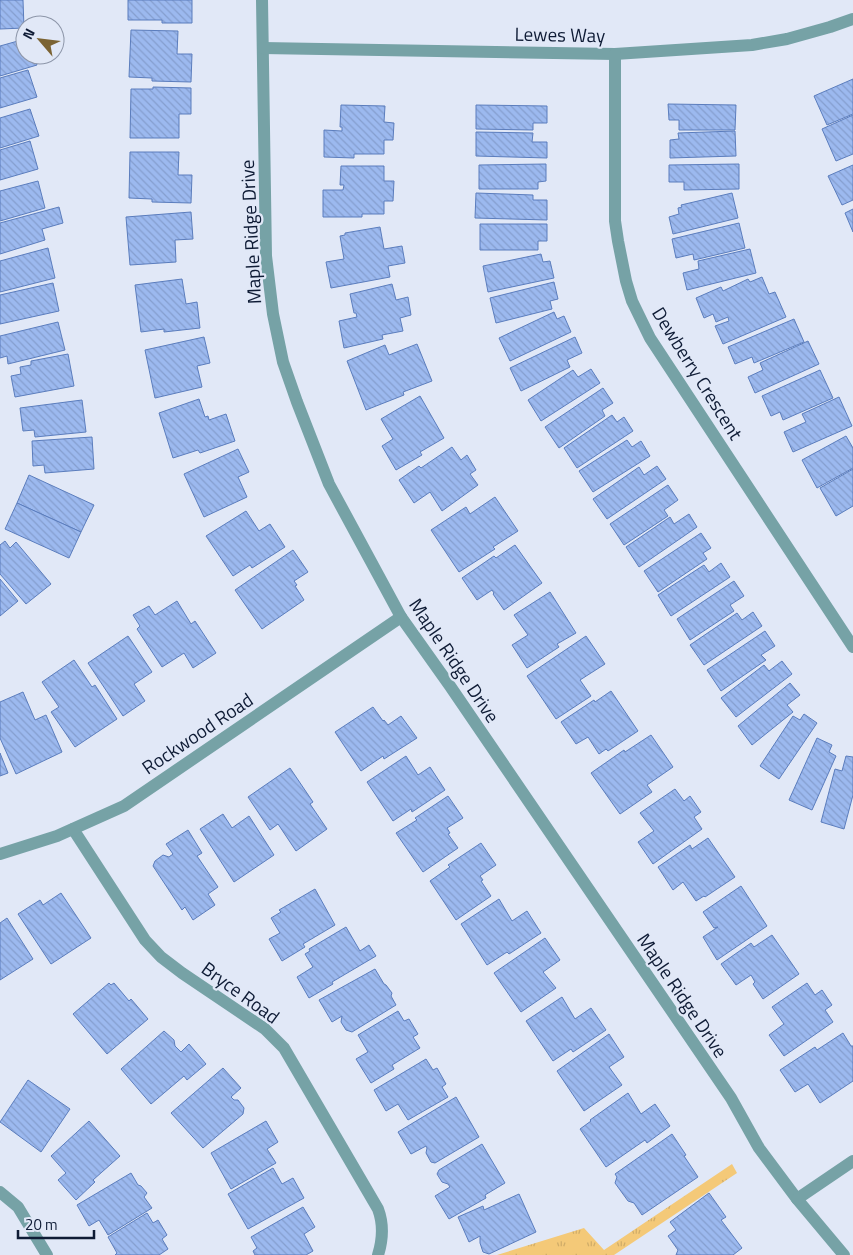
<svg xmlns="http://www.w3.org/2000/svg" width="853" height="1255" font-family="'Titillium Web',sans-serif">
  <defs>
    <pattern id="park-tufts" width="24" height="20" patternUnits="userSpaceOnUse" patternTransform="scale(1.25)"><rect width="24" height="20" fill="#f4c978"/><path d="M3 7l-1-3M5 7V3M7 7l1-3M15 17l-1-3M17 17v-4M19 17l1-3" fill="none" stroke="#d0ac68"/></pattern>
    <pattern id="building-back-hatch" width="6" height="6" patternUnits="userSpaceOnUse" patternTransform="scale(1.25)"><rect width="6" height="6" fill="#9cb9ef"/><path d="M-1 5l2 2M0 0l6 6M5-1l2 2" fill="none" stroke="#859ece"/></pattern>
  </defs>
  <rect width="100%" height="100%" fill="#e1e8f7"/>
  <!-- park -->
  <path fill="url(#park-tufts)" d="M 732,1164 L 737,1173 L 614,1255 L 497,1255 L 584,1228 L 604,1250 Z"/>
  <!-- building -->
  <g fill="url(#building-back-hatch)" stroke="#5b7dbd">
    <path d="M 0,0 L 23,0 L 24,28 L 0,29 Z"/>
    <path d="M 128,0 L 192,0 L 192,23 L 162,23 L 162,20 L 128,20 Z"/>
    <path d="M 131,30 L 178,31 L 177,54 L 192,54 L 191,82 L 152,81 L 152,78 L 129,77 Z"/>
    <path d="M 25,39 L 25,55 L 34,55 L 37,65 L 0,76 L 0,46 Z"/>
    <path d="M 28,70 L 37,97 L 0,108 L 0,78 Z"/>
    <path d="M 853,79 L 853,114 L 827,125 L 814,96 Z"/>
    <path d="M 153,87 L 191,88 L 191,114 L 179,114 L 179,138 L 130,138 L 131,89 L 153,89 Z"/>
    <path d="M 668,104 L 736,105 L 735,130 L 679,130 L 679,120 L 669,120 Z"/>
    <path d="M 341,105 L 385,106 L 384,122 L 394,123 L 393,140 L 384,140 L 384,154 L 354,154 L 354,158 L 324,157 L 324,130 L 342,131 L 342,127 L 340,127 Z"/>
    <path d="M 476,105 L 547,106 L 547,123 L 533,123 L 533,130 L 476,129 Z"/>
    <path d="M 30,109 L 39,136 L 0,148 L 0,118 Z"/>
    <path d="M 853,115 L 853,154 L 836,161 L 822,129 Z"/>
    <path d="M 735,131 L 736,156 L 670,158 L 670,140 L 679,139 L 678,133 Z"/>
    <path d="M 476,132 L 533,133 L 532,142 L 547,142 L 547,158 L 476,156 Z"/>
    <path d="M 30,141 L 38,169 L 0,180 L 0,150 Z"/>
    <path d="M 130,152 L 179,152 L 178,175 L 192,175 L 191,203 L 152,202 L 152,199 L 129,198 Z"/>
    <path d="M 546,164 L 546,181 L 538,182 L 538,189 L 479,189 L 479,165 Z"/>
    <path d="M 739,164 L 739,189 L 684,190 L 684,182 L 669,182 L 669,165 Z"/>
    <path d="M 853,165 L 853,200 L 842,205 L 828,176 Z"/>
    <path d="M 341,166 L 384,166 L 384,181 L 394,181 L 393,201 L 384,201 L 384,214 L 362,214 L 362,217 L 323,217 L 323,190 L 343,190 L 344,185 L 340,185 Z"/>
    <path d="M 38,181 L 45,208 L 0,221 L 0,191 Z"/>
    <path d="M 476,193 L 533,195 L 533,200 L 547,200 L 547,220 L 475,218 Z"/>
    <path d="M 732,193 L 738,218 L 673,234 L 669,217 L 679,214 L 678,208 L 682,207 L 681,205 Z"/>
    <path d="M 59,207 L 63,223 L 42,229 L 45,240 L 0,254 L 0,223 Z"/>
    <path d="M 853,209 L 853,232 L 845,213 Z"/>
    <path d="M 191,212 L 193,239 L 175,240 L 176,262 L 130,265 L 126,217 Z"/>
    <path d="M 739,223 L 745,248 L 694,260 L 693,254 L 676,258 L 672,239 Z"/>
    <path d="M 480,224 L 547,224 L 547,241 L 538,241 L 538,250 L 480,250 Z"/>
    <path d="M 380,227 L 384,249 L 402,246 L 405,263 L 388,266 L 390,277 L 331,288 L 326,262 L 344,259 L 340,236 L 345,235 L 345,233 Z"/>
    <path d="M 48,248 L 55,278 L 0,292 L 0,261 Z"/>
    <path d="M 750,249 L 756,273 L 687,290 L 683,273 L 699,269 L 698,261 Z"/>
    <path d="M 541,254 L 543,262 L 550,261 L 554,278 L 488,292 L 483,266 Z"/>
    <path d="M 762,277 L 769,294 L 775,292 L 786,317 L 723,344 L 715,326 L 729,321 L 728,317 L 716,322 L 713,314 L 704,318 L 696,298 L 721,287 L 723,291 L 748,279 L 750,282 Z"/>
    <path d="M 182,279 L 186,304 L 197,302 L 200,328 L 164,332 L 164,329 L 141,332 L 135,285 Z"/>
    <path d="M 554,282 L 558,299 L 550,301 L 552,309 L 496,323 L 490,298 Z"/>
    <path d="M 53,283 L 59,311 L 0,324 L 0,295 Z"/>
    <path d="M 392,284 L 396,300 L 408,297 L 411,315 L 400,318 L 403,331 L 382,335 L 383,339 L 344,348 L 339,321 L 357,317 L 356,313 L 354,313 L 350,294 Z"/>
    <path d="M 554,312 L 557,319 L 564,316 L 571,332 L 510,361 L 499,338 Z"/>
    <path d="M 794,319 L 804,342 L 754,363 L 752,357 L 735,364 L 728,347 Z"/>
    <path d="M 58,322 L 65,350 L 8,364 L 7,356 L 0,358 L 0,336 Z"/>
    <path d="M 204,337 L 210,363 L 197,366 L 202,387 L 155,398 L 145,350 Z"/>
    <path d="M 575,337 L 582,353 L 567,360 L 570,367 L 521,391 L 510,368 Z"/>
    <path d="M 808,341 L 819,364 L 755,393 L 748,377 L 763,370 L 760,363 Z"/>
    <path d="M 417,344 L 432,381 L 403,392 L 404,395 L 366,410 L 347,361 L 385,345 L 389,355 Z"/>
    <path d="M 68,354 L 74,386 L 15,397 L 11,376 L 21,374 L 20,367 L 31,365 L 31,361 Z"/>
    <path d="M 591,369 L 600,383 L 541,421 L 528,400 L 573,370 L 578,377 Z"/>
    <path d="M 820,370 L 833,398 L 783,420 L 780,412 L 771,416 L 762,396 Z"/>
    <path d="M 603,388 L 613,403 L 602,410 L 605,416 L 559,448 L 545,427 Z"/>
    <path d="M 420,396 L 444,438 L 420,452 L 422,455 L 396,470 L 382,446 L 393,439 L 381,419 Z"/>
    <path d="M 839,397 L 852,426 L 793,452 L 784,432 L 806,422 L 802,414 Z"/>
    <path d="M 199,399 L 205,417 L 208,416 L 209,420 L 226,414 L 235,441 L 200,453 L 198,450 L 173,458 L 159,413 Z"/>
    <path d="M 82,400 L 86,432 L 35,437 L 34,430 L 23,431 L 20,408 Z"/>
    <path d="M 612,415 L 617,422 L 624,417 L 633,431 L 577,468 L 564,448 Z"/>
    <path d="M 846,436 L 853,448 L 853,468 L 817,488 L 802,460 Z"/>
    <path d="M 92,437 L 94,469 L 45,473 L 44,465 L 33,466 L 32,441 Z"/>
    <path d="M 627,440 L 632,447 L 641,441 L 650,456 L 593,492 L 579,471 Z"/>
    <path d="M 452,447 L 461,460 L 467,455 L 476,470 L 470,474 L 478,485 L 442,511 L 430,492 L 414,503 L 399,480 L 419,466 L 421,468 Z"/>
    <path d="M 238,449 L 249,472 L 238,477 L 247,497 L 204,517 L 184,474 Z"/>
    <path d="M 657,466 L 666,479 L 607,519 L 593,499 L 639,467 L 644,475 Z"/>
    <path d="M 853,469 L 853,506 L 836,516 L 820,488 Z"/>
    <path d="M 29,475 L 94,505 L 81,532 L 17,503 Z"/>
    <path d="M 668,485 L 678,500 L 664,510 L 668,516 L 624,545 L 610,524 Z"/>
    <path d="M 495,497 L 518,531 L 493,547 L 495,549 L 459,572 L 431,530 L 466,507 L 470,514 Z"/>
    <path d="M 17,503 L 81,532 L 69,558 L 5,529 Z"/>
    <path d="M 246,511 L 259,531 L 270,524 L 285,547 L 252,568 L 250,565 L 233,576 L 206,536 Z"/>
    <path d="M 689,514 L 697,527 L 639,567 L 626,547 L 670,517 L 674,524 Z"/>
    <path d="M 701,533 L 711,548 L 703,553 L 707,559 L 658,592 L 644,571 Z"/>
    <path d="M 5,541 L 10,548 L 16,542 L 51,584 L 26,604 L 0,574 L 0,545 Z"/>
    <path d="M 515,545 L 542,583 L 504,610 L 493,594 L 494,593 L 492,590 L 477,600 L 462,578 L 494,556 L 496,558 Z"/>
    <path d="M 293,550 L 308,572 L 294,581 L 297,585 L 295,586 L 304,600 L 262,629 L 235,590 Z"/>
    <path d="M 721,563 L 730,577 L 671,616 L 658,595 L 704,565 L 709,572 Z"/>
    <path d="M 0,579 L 18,601 L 0,616 Z"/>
    <path d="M 734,581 L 744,596 L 730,605 L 734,611 L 690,640 L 677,619 Z"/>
    <path d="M 550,592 L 576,633 L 557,644 L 559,647 L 527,668 L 512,645 L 528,635 L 514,615 Z"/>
    <path d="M 177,601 L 191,624 L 195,621 L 216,653 L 193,668 L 184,653 L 162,667 L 137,629 L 140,626 L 133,615 L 149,606 L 155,615 Z"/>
    <path d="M 753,612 L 762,626 L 704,665 L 690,645 L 737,613 L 742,620 Z"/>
    <path d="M 765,631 L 775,646 L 761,655 L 766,660 L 721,691 L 707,670 Z"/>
    <path d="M 128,636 L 152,672 L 134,684 L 145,701 L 123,716 L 88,663 Z"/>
    <path d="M 586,636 L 605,664 L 580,680 L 591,696 L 556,719 L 527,676 Z"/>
    <path d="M 74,660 L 92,687 L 95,685 L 117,719 L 75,747 L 51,712 L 59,707 L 42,682 Z"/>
    <path d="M 782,661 L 792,674 L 736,717 L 721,698 L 764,665 L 769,671 Z"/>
    <path d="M 790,683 L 800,695 L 787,705 L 793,712 L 752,745 L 738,726 Z"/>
    <path d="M 611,691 L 638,731 L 608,751 L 606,749 L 599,754 L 588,737 L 576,744 L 561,722 L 594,700 L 595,702 Z"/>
    <path d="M 23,692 L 35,720 L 46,715 L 62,752 L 16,774 L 0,738 L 0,702 Z"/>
    <path d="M 373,707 L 383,721 L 384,720 L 388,725 L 401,716 L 417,738 L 384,759 L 383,756 L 361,771 L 335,732 Z"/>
    <path d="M 804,714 L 817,723 L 779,779 L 760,766 L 793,716 L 800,720 Z"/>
    <path d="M 651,735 L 673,767 L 647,785 L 652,792 L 620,814 L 591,773 L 624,750 L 625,752 Z"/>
    <path d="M 817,738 L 832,745 L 829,752 L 836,756 L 812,810 L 789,800 Z"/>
    <path d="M 0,753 L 8,773 L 0,776 Z"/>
    <path d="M 406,756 L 418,775 L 430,767 L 445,790 L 412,812 L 411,809 L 393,821 L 367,782 Z"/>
    <path d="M 846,756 L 853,757 L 853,795 L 844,829 L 821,822 L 835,769 L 842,771 Z"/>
    <path d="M 290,768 L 313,802 L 310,804 L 327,829 L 296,851 L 278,824 L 270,830 L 248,797 Z"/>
    <path d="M 675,789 L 684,801 L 690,796 L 701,812 L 694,817 L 702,829 L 653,864 L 638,842 L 654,831 L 640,813 Z"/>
    <path d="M 448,796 L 463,818 L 447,828 L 450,833 L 448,834 L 458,848 L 423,872 L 396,833 L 417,820 L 415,818 Z"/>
    <path d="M 223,814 L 232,828 L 249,816 L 274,855 L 234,882 L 200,829 Z"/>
    <path d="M 188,830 L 202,853 L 197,856 L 218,887 L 208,894 L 215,905 L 193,920 L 185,907 L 182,910 L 153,866 L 155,861 L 163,855 L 169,857 L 173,854 L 166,844 Z"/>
    <path d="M 708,838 L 735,877 L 705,897 L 704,896 L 696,901 L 683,882 L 673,890 L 658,867 L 690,845 L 692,849 Z"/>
    <path d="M 481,843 L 496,865 L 480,876 L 483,880 L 481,881 L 491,896 L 456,920 L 430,881 L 450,867 L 448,865 Z"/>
    <path d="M 741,886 L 767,926 L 717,960 L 703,937 L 718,927 L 714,928 L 703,912 Z"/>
    <path d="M 315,889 L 335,925 L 303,944 L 305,947 L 282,961 L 269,939 L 280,933 L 271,918 L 281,912 L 279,910 Z"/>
    <path d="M 61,893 L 91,938 L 51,964 L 18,914 L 40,900 L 43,905 Z"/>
    <path d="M 499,899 L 512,921 L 527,911 L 541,933 L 509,954 L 507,952 L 487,965 L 461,924 Z"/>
    <path d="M 7,918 L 33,959 L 0,980 L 0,923 Z"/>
    <path d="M 346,927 L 360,951 L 369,945 L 376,956 L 332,982 L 333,984 L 309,998 L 297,977 L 313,967 L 305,954 L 310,951 L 309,949 Z"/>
    <path d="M 772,935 L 799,974 L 763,999 L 753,984 L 755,982 L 751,975 L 736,985 L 721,964 L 751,943 L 754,947 Z"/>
    <path d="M 545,938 L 560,960 L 543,972 L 556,988 L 521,1012 L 494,973 Z"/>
    <path d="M 375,969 L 384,984 L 386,985 L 392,993 L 391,996 L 396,1005 L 352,1032 L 346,1030 L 341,1022 L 342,1016 L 332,1022 L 319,1000 Z"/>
    <path d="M 109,983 L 111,985 L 114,983 L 129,1001 L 131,999 L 148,1019 L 107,1054 L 73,1014 Z"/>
    <path d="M 807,983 L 815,995 L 822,990 L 832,1005 L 825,1010 L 833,1022 L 784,1056 L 769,1035 L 784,1024 L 772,1007 Z"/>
    <path d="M 562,997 L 575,1019 L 591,1008 L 606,1030 L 573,1052 L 571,1049 L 553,1061 L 526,1021 Z"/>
    <path d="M 398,1011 L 404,1021 L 409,1019 L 418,1034 L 413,1037 L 420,1048 L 392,1065 L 394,1069 L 371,1083 L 356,1059 L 368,1052 L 358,1035 Z"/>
    <path d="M 164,1031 L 174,1040 L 175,1046 L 181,1052 L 189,1044 L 206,1064 L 187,1080 L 184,1076 L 151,1104 L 121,1069 Z"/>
    <path d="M 843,1033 L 851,1046 L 853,1046 L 853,1081 L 820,1103 L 808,1084 L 795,1092 L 780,1070 L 815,1047 L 817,1050 Z"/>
    <path d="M 609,1034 L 624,1057 L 609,1067 L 622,1085 L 584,1111 L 557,1071 Z"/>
    <path d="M 426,1059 L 433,1070 L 437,1068 L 446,1084 L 442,1087 L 448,1097 L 408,1120 L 398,1104 L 386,1111 L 374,1090 Z"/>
    <path d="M 223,1068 L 241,1088 L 231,1097 L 234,1100 L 238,1100 L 244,1108 L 243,1114 L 203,1148 L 171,1113 Z"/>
    <path d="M 28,1080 L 70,1109 L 41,1152 L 0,1122 Z"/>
    <path d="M 628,1093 L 641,1114 L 655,1104 L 670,1126 L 647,1143 L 645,1140 L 606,1167 L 580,1129 L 591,1121 L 590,1120 Z"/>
    <path d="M 456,1097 L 479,1137 L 435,1163 L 431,1162 L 426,1153 L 427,1148 L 426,1146 L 411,1154 L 398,1132 Z"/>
    <path d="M 89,1121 L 120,1156 L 93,1180 L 95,1182 L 76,1200 L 58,1180 L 66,1173 L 51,1156 Z"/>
    <path d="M 266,1121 L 278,1142 L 267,1149 L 276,1163 L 231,1189 L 211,1153 Z"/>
    <path d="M 672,1134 L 686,1155 L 684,1156 L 698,1177 L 642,1215 L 634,1203 L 628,1201 L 615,1183 L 617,1177 L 615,1174 Z"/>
    <path d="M 482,1144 L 505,1183 L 485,1195 L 486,1198 L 449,1219 L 435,1196 L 450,1187 L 448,1184 L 442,1182 L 437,1174 L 439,1170 Z"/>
    <path d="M 273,1168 L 282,1184 L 293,1178 L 304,1198 L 248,1229 L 228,1194 Z"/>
    <path d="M 131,1173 L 138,1185 L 141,1186 L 147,1193 L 144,1197 L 152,1208 L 108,1235 L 99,1220 L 89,1226 L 77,1205 Z"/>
    <path d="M 709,1193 L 726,1217 L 721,1220 L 742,1248 L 733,1255 L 676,1255 L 678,1250 L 668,1236 L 676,1230 L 670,1222 Z"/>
    <path d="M 519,1194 L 536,1232 L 489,1254 L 483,1252 L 480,1243 L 480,1236 L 469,1242 L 458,1217 L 483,1206 L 484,1210 Z"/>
    <path d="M 303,1207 L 315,1227 L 304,1234 L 313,1251 L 306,1255 L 255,1255 L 253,1251 L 257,1248 L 251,1237 Z"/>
    <path d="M 147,1213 L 153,1223 L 158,1220 L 167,1235 L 162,1239 L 168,1249 L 159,1255 L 115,1255 L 117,1253 L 108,1237 Z"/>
  </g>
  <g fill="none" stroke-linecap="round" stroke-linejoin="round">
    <!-- street -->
    <g stroke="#76a2a6" stroke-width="12">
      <path d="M 262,0 L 266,256 L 273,314 L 283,362 L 297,402 L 329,484 L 401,617 L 450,686 L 731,1098 L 759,1148 L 797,1199 L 844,1255"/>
      <path d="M 263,48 L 615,54 L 752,45 L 787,39 L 830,27 L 853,19"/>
      <path d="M 615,54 L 615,221 L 618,241 L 626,281 L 632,301 L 650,338 L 853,647"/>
      <path d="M 73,829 L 145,940 L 161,957 L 182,973 L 265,1029 L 284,1048 L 378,1209 C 384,1225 383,1239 378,1255"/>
      <path d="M 0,854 L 57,836 L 124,806 L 401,617"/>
      <path d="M 0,1192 L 18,1207 L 47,1255"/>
      <path d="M 797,1199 L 853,1161"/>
    </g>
  </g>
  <g text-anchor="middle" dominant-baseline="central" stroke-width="4.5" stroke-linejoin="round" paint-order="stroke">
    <!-- street labels -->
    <g font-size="19" fill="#0e1b35" stroke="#e1e8f7">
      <text transform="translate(560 34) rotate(1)">Lewes Way</text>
      <text transform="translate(250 232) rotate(-93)">Maple Ridge Drive</text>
      <text transform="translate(698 373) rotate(58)">Dewberry Crescent</text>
      <text transform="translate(455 660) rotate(56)">Maple Ridge Drive</text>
      <text transform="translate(197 733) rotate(-34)">Rockwood Road</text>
      <text transform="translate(241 992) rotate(36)">Bryce Road</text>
      <text transform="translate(683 995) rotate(56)">Maple Ridge Drive</text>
    </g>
  </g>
  <!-- north arrow -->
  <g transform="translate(40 40) rotate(298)"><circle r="24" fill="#e1e8f7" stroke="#8d96a9"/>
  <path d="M0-4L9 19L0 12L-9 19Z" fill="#7b6333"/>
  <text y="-8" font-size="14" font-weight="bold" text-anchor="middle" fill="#0e1b35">N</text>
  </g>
  <!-- scale -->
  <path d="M18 1230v8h76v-8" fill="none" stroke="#0e1b35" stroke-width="2.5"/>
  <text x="25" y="1230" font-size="15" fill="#0e1b35" stroke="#e1e8f7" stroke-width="4" paint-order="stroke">20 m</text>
</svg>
